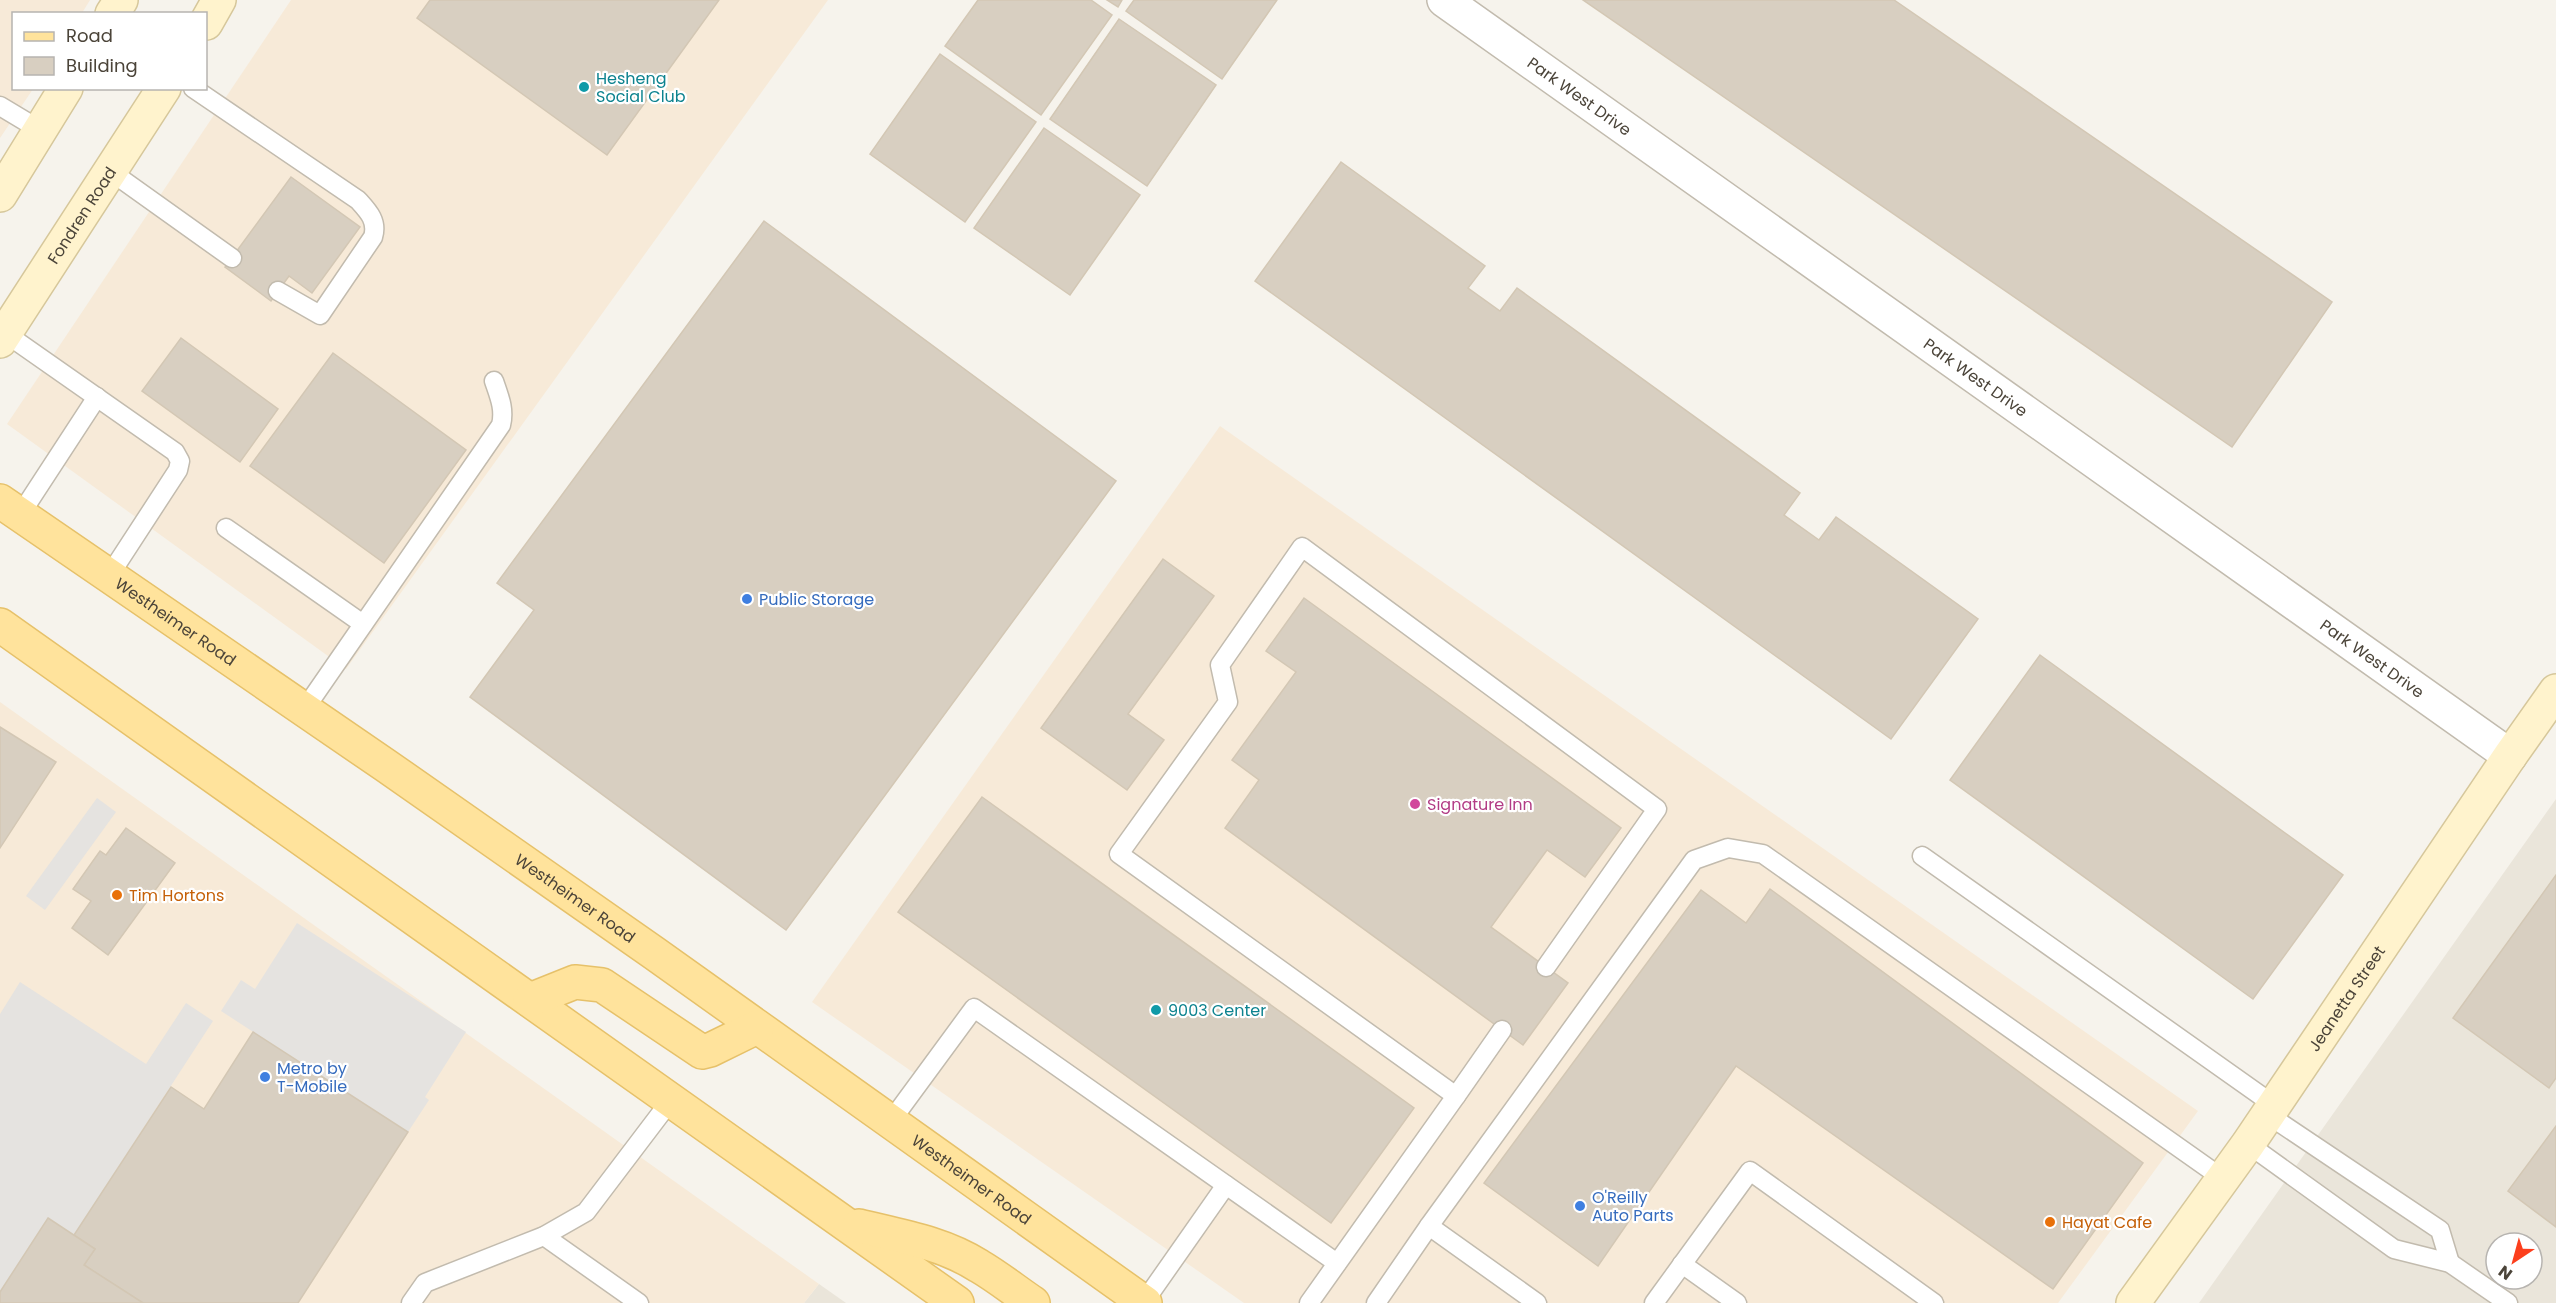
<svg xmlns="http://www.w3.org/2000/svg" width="2556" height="1303" font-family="Poppins,sans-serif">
  <rect width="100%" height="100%" fill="#f6f3ec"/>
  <!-- residential -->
  <g fill="#eae5da" fill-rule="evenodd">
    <path d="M 2556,799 L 2556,1303 L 2199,1303 ZM 2496,1243 L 2532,1243 L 2532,1279 L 2496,1279 Z"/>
    <path d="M 819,1284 L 846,1303 L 804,1303 Z"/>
  </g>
  <!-- commercial -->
  <g fill="#f7ead8">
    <path d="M 0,0 L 90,0 L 82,13 L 14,14 L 14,88 L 33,89 L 0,138 Z"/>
    <path d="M 291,0 L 828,0 L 346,669 L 7,424 Z"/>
    <path d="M 1220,426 L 2198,1111 L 2058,1303 L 1244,1303 L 812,1002 Z"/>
    <path d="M 0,702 L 819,1284 L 804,1303 L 0,1303 Z"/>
  </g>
  <!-- parking -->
  <g fill="#e5e3e0">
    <path d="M 97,798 L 116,812 L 45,910 L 26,896 Z"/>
    <path d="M 297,923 L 466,1032 L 425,1097 L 429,1100 L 408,1132 L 221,1011 L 241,980 L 255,989 Z"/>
    <path d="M 20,982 L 146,1064 L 186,1003 L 213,1021 L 74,1235 L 48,1219 L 0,1292 L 0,1014 Z"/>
  </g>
  <!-- building -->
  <g fill="#d8cfc1" stroke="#d3c7b4" stroke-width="1.5">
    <path d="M 430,0 L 719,0 L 607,155 L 417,18 Z"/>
    <path d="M 978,0 L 1091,0 L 1112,15 L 1041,115 L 945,46 Z"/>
    <path d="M 1107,0 L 1122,0 L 1118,7 Z"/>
    <path d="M 1134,0 L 1277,0 L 1222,79 L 1126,11 Z"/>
    <path d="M 1583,0 L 1894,0 L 2332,302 L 2232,447 Z"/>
    <path d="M 1119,19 L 1216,85 L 1147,186 L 1050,119 Z"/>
    <path d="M 940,54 L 1036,122 L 965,222 L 870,154 Z"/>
    <path d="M 1044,128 L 1140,195 L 1070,295 L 974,228 Z"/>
    <path d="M 1341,162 L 1485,266 L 1468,288 L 1500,311 L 1517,288 L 1800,493 L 1784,515 L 1819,540 L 1836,517 L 1978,619 L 1891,739 L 1255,281 Z"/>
    <path d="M 291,177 L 360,227 L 312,293 L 289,276 L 271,301 L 225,267 Z"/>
    <path d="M 764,221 L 1116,481 L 786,930 L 470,697 L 534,610 L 497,583 Z"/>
    <path d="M 181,338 L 278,409 L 240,462 L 142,391 Z"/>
    <path d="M 333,353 L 466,450 L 384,563 L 250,466 Z"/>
    <path d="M 1163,559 L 1214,596 L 1128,714 L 1164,740 L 1127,790 L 1041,728 Z"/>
    <path d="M 1304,598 L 1621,828 L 1585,877 L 1547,850 L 1491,927 L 1568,983 L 1523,1045 L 1225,828 L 1259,780 L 1232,760 L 1296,672 L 1266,651 Z"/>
    <path d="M 2040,655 L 2343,875 L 2253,999 L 1950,780 Z"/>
    <path d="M 0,727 L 56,762 L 0,848 Z"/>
    <path d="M 982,797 L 1414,1108 L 1331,1223 L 898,912 Z"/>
    <path d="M 126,828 L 175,863 L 108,955 L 72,928 L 91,901 L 73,889 L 100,851 L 106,855 Z"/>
    <path d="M 2556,875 L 2556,1078 L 2549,1088 L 2453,1018 Z"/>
    <path d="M 1770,889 L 2143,1163 L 2053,1289 L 1736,1066 L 1598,1266 L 1484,1183 L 1701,890 L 1746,923 Z"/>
    <path d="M 253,1032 L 408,1132 L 298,1303 L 143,1303 L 84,1265 L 95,1249 L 74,1235 L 171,1087 L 204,1109 Z"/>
    <path d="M 2556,1126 L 2556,1227 L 2508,1191 Z"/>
    <path d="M 48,1218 L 95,1249 L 84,1265 L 143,1303 L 0,1303 L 0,1292 Z"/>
  </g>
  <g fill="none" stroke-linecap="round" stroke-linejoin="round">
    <defs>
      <g id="lane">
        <path d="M 193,88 L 358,200 C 368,211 378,221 373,237 L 320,315 L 278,291"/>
        <path d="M 0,106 L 40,130"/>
        <path d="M 110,171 L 232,258"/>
        <path d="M 5,333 L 175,452 L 180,461 L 178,470 L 109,576"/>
        <path d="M 20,515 L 97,397"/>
        <path d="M 226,528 L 363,624"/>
        <path d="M 304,710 L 501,425 C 505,409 499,396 494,381"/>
        <path d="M 1922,856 L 2274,1105"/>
        <path d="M 1456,1096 L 1502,1030"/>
        <path d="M 2267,1114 L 2440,1230 L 2450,1263"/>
        <path d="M 891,1121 L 974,1008 L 1337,1263"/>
        <path d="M 2248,1144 L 2394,1249 L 2450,1263 L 2508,1303"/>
        <path d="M 1429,1226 L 1537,1303"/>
        <path d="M 544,1236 L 639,1303"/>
        <path d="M 1682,1264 L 1737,1303"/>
        <path d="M 1144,1302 L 1226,1185"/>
        <path d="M 411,1303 L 425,1283 L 544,1236 L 586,1212 L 671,1100"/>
        <path d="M 1309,1303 L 1456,1096 L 1119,854 L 1228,702 L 1220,665 L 1302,547 L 1657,809 L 1546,967"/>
        <path d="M 1376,1303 L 1429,1226 L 1694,860 L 1728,848 L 1763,854 L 2222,1178"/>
        <path d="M 1654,1303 L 1750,1171 L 1934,1303"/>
      </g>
      <g id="street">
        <path id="s1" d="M 1444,0 L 2510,756"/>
      </g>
      <g id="secondary">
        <path d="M 112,14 L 121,0"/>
        <path d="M 206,23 L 219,0"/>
        <path d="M 0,195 L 66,88"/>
        <path id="s2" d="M 0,341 L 164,88"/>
        <path id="s3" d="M 2133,1303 L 2248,1144 L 2510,756 L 2556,691"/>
      </g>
      <g id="primary">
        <path id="s4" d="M 0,501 L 385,765 L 654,953 L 1145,1303"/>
        <path d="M 0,625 L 957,1303"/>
        <path d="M 530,1000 L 575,982 L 602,985 L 702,1052 L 710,1050 L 757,1027"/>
        <path d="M 859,1226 C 900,1236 943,1243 979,1266 C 998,1277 1015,1291 1033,1303"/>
      </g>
    </defs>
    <!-- lane casing -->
    <use href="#lane" stroke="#c2bbae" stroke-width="21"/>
    <!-- street casing -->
    <use href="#street" stroke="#c2bbae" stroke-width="36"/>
    <!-- secondary casing -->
    <use href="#secondary" stroke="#d6c79b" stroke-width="36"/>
    <!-- primary casing -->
    <use href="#primary" stroke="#e6c16a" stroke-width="36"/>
    <!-- lane -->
    <use href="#lane" stroke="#fff" stroke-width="18"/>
    <!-- street -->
    <use href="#street" stroke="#fff" stroke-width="33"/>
    <!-- secondary -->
    <use href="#secondary" stroke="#fff3cd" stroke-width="33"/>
    <!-- primary -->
    <use href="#primary" stroke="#ffe39c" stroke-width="33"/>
  </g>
  <!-- markers -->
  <g fill="#0f9aa8" stroke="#fff" stroke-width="2">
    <circle cx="584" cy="87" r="6"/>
    <circle cx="1156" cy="1010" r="6"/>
  </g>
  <g fill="#3f7fe0" stroke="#fff" stroke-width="2">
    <circle cx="747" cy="599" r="6"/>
    <circle cx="265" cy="1077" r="6"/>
    <circle cx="1580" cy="1206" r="6"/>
  </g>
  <circle fill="#d1479c" stroke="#fff" stroke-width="2" cx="1415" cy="804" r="6"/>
  <g fill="#e8710a" stroke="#fff" stroke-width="2">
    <circle cx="117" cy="895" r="6"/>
    <circle cx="2050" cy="1222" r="6"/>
  </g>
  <g text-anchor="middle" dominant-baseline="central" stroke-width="4.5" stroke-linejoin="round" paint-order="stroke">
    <!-- culture labels -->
    <g font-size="16" fill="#0d838f" stroke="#fff" text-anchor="start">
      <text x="596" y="78">Hesheng<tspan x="596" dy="18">Social Club</tspan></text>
      <text x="1168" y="1010">9003 Center</text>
    </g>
    <!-- street labels -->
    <g font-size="16" fill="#4b4439" stroke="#fff">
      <text stroke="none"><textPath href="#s1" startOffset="166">Park West Drive</textPath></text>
      <text stroke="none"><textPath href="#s2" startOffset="150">Fondren Road</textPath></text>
      <text stroke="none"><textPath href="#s1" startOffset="652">Park West Drive</textPath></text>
      <text stroke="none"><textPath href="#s4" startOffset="213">Westheimer Road</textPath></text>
      <text stroke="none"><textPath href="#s1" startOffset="1138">Park West Drive</textPath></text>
      <text stroke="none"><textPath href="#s4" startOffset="699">Westheimer Road</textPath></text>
      <text stroke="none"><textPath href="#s3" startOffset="372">Jeanetta Street</textPath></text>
      <text stroke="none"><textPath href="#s4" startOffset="1185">Westheimer Road</textPath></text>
    </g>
    <!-- shop labels -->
    <g font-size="16" fill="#366cbe" stroke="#fff" text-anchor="start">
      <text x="759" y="599">Public Storage</text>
      <text x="277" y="1068">Metro by<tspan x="277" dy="18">T-Mobile</tspan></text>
      <text x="1592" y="1197">O'Reilly<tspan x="1592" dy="18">Auto Parts</tspan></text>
    </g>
    <!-- hotel labels -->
    <g font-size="16" fill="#b23c85" stroke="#fff" text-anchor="start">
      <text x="1427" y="804">Signature Inn</text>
    </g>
    <!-- food labels -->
    <g font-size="16" fill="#c56008" stroke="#fff" text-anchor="start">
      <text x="129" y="895">Tim Hortons</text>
      <text x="2062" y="1222">Hayat Cafe</text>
    </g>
  </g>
  <!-- legend -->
  <rect x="12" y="12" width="195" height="78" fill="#ffffff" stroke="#b7b4b0" stroke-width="1.5"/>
  <rect x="24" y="32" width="30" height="9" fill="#ffe39c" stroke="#b7b4b0" stroke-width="1.5"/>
  <text x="66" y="42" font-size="18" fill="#4b4439">Road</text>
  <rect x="24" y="57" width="30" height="18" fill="#d8cfc1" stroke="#b7b4b0" stroke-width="1.5"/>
  <text x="66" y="72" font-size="18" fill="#4b4439">Building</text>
  <!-- north arrow -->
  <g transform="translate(2514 1261) rotate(216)"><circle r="28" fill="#ffffff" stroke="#b7b4b0" stroke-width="1.5"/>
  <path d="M0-4.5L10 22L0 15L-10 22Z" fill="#fc3f1d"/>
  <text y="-9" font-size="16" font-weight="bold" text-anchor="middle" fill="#4b4439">N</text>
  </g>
</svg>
